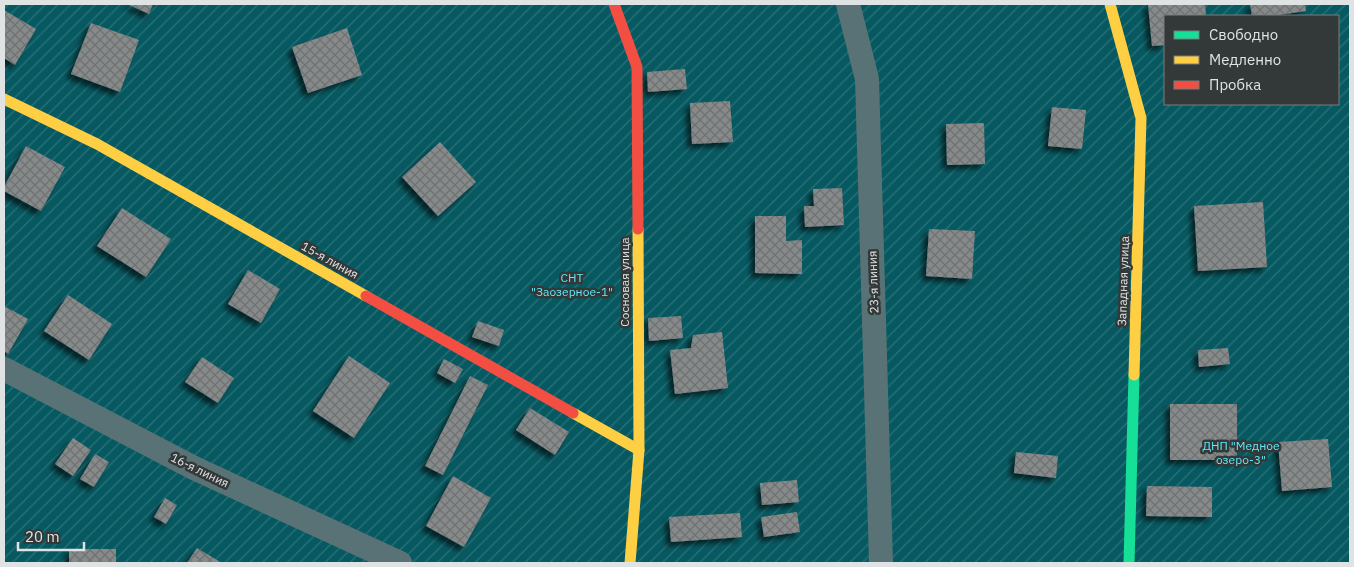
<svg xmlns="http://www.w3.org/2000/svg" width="1354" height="567" font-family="'IBM Plex Sans',sans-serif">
  <defs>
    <pattern id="garden-furrows" width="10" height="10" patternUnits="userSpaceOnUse" patternTransform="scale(1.25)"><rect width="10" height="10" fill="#075961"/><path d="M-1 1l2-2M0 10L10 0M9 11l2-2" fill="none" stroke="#2b7178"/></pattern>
    <pattern id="building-cross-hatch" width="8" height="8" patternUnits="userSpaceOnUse" patternTransform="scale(1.25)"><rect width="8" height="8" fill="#878a8a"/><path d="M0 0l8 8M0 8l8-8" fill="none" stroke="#6f7272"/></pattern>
    <filter id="shadow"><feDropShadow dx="-4.5" dy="4.5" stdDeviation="2.5" flood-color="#0009"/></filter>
  </defs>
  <rect width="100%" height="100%" fill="#343737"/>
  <!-- garden -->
  <path fill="url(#garden-furrows)" fill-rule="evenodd" d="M 4,4 L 1350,4 L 1350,563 L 4,563 ZM 1165,16 L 1338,16 L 1338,104 L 1165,104 Z"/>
  <!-- building -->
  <g fill="url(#building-cross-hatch)" filter="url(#shadow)">
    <path d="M 127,4 L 153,4 L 149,14 Z"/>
    <path d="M 1148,4 L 1205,4 L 1206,16 L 1165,16 L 1165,45 L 1152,46 Z"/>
    <path d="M 1250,4 L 1305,4 L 1306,11 L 1272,16 L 1252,16 Z"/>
    <path d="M 4,10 L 36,29 L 15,65 L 4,58 Z"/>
    <path d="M 91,23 L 139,40 L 120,92 L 71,74 Z"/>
    <path d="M 347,28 L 362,75 L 308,93 L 292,47 Z"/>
    <path d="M 685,69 L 687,89 L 648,92 L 647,72 Z"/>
    <path d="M 730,101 L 733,142 L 692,144 L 690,103 Z"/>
    <path d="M 1052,107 L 1086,110 L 1082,149 L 1048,146 Z"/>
    <path d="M 984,123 L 985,164 L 947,165 L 946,124 Z"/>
    <path d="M 440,142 L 476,182 L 438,216 L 402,177 Z"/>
    <path d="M 26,146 L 65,167 L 41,211 L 4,191 L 4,187 Z"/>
    <path d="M 842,188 L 844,225 L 805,227 L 804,206 L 814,206 L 813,189 Z"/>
    <path d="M 1263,202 L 1267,267 L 1198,271 L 1194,206 Z"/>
    <path d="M 122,208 L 171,239 L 146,277 L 97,246 Z"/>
    <path d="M 755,216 L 786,216 L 786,241 L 802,240 L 802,274 L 755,273 Z"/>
    <path d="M 929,229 L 975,231 L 972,279 L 926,276 Z"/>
    <path d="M 248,270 L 280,289 L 261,323 L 228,304 Z"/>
    <path d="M 68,295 L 112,324 L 89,360 L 44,331 Z"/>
    <path d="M 4,306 L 28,319 L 8,354 L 4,351 Z"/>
    <path d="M 681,316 L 683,338 L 649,341 L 648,318 Z"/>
    <path d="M 478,321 L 504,330 L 499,346 L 472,337 Z"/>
    <path d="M 722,332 L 728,388 L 675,394 L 670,350 L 691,348 L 693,335 Z"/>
    <path d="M 1228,348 L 1230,364 L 1199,367 L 1198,350 Z"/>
    <path d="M 349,356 L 390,383 L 354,438 L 313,411 Z"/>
    <path d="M 202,357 L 234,378 L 218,403 L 185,382 Z"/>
    <path d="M 444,359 L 463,369 L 455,383 L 437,373 Z"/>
    <path d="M 470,376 L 488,385 L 443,475 L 425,466 Z"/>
    <rect x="1170" y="404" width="67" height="56"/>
    <path d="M 530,408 L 569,432 L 555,455 L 516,430 Z"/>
    <path d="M 73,438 L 91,450 L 73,476 L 55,464 Z"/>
    <path d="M 1328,439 L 1332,487 L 1282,491 L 1278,442 Z"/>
    <path d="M 1016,452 L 1058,456 L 1056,478 L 1014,473 Z"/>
    <path d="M 95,454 L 109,462 L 94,487 L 80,479 Z"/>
    <path d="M 453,476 L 491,498 L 464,547 L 426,526 Z"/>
    <path d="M 797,480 L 799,502 L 762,505 L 760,483 Z"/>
    <path d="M 1147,486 L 1212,487 L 1212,517 L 1146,516 Z"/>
    <path d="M 165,498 L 177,505 L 166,524 L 154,517 Z"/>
    <path d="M 797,512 L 800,532 L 764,537 L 761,517 Z"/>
    <path d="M 740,513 L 742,537 L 671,542 L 669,517 Z"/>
    <path d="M 197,548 L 222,563 L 187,563 Z"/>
    <rect x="69" y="549" width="47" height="14"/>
  </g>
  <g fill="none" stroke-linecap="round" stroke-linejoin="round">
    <!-- street -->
    <g stroke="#597275" stroke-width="24">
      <path d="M 848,4 L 867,79 L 881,563"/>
      <path d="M 4,369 L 194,468 L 400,563"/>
    </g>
    <!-- fast -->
    <path stroke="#16e098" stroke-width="11" d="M 1129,563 L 1134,375"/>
    <!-- slow -->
    <g stroke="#ffcf43" stroke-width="11">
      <path d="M 1110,4 L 1141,118 L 1134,375"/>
      <path d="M 4,99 L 97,144 L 366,296"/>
      <path d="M 573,413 L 639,450"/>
      <path d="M 630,563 L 639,450 L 638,229"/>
    </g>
    <!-- jam -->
    <g stroke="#f24e42" stroke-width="11">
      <path d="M 614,4 L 637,67 L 638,229"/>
      <path d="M 366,296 L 573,413"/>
    </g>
  </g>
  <g text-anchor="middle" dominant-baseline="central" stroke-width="5" stroke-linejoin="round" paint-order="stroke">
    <!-- street labels -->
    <g font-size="12" fill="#e0e3e3" stroke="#333838">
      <text transform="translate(330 260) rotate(29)">15-я линия</text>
      <text transform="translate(1123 281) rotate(-88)">Западная улица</text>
      <text transform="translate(624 282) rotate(-90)">Сосновая улица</text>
      <text transform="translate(873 282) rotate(-92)">23-я линия</text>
      <text transform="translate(200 470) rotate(26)">16-я линия</text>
    </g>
    <!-- park labels -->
    <g font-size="12" fill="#5eebfc" stroke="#333838">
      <text x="572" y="277">СНТ<tspan x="572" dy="14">"Заозерное-1"</tspan></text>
      <text x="1241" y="445">ДНП "Медное<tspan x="1241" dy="14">озеро-3"</tspan></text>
    </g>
  </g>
  <!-- border -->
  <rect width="1354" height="567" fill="none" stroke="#e0e3e3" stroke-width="10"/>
  <!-- legend -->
  <rect x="1164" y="15" width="175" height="90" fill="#333838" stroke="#787c7c"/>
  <rect x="1174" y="31" width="25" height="8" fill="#16e098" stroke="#787c7c"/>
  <text x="1209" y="40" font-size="15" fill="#e0e3e3">Свободно</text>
  <rect x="1174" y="56" width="25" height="8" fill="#ffcf43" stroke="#787c7c"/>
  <text x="1209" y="65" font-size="15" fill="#e0e3e3">Медленно</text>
  <rect x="1174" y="81" width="25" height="8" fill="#f24e42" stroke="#787c7c"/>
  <text x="1209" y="90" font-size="15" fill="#e0e3e3">Пробка</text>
  <!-- scale -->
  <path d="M18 542v8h66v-8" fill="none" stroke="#e0e3e3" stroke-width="2.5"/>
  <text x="25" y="542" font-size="15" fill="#e0e3e3" stroke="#333838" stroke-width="4" paint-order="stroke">20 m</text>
</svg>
